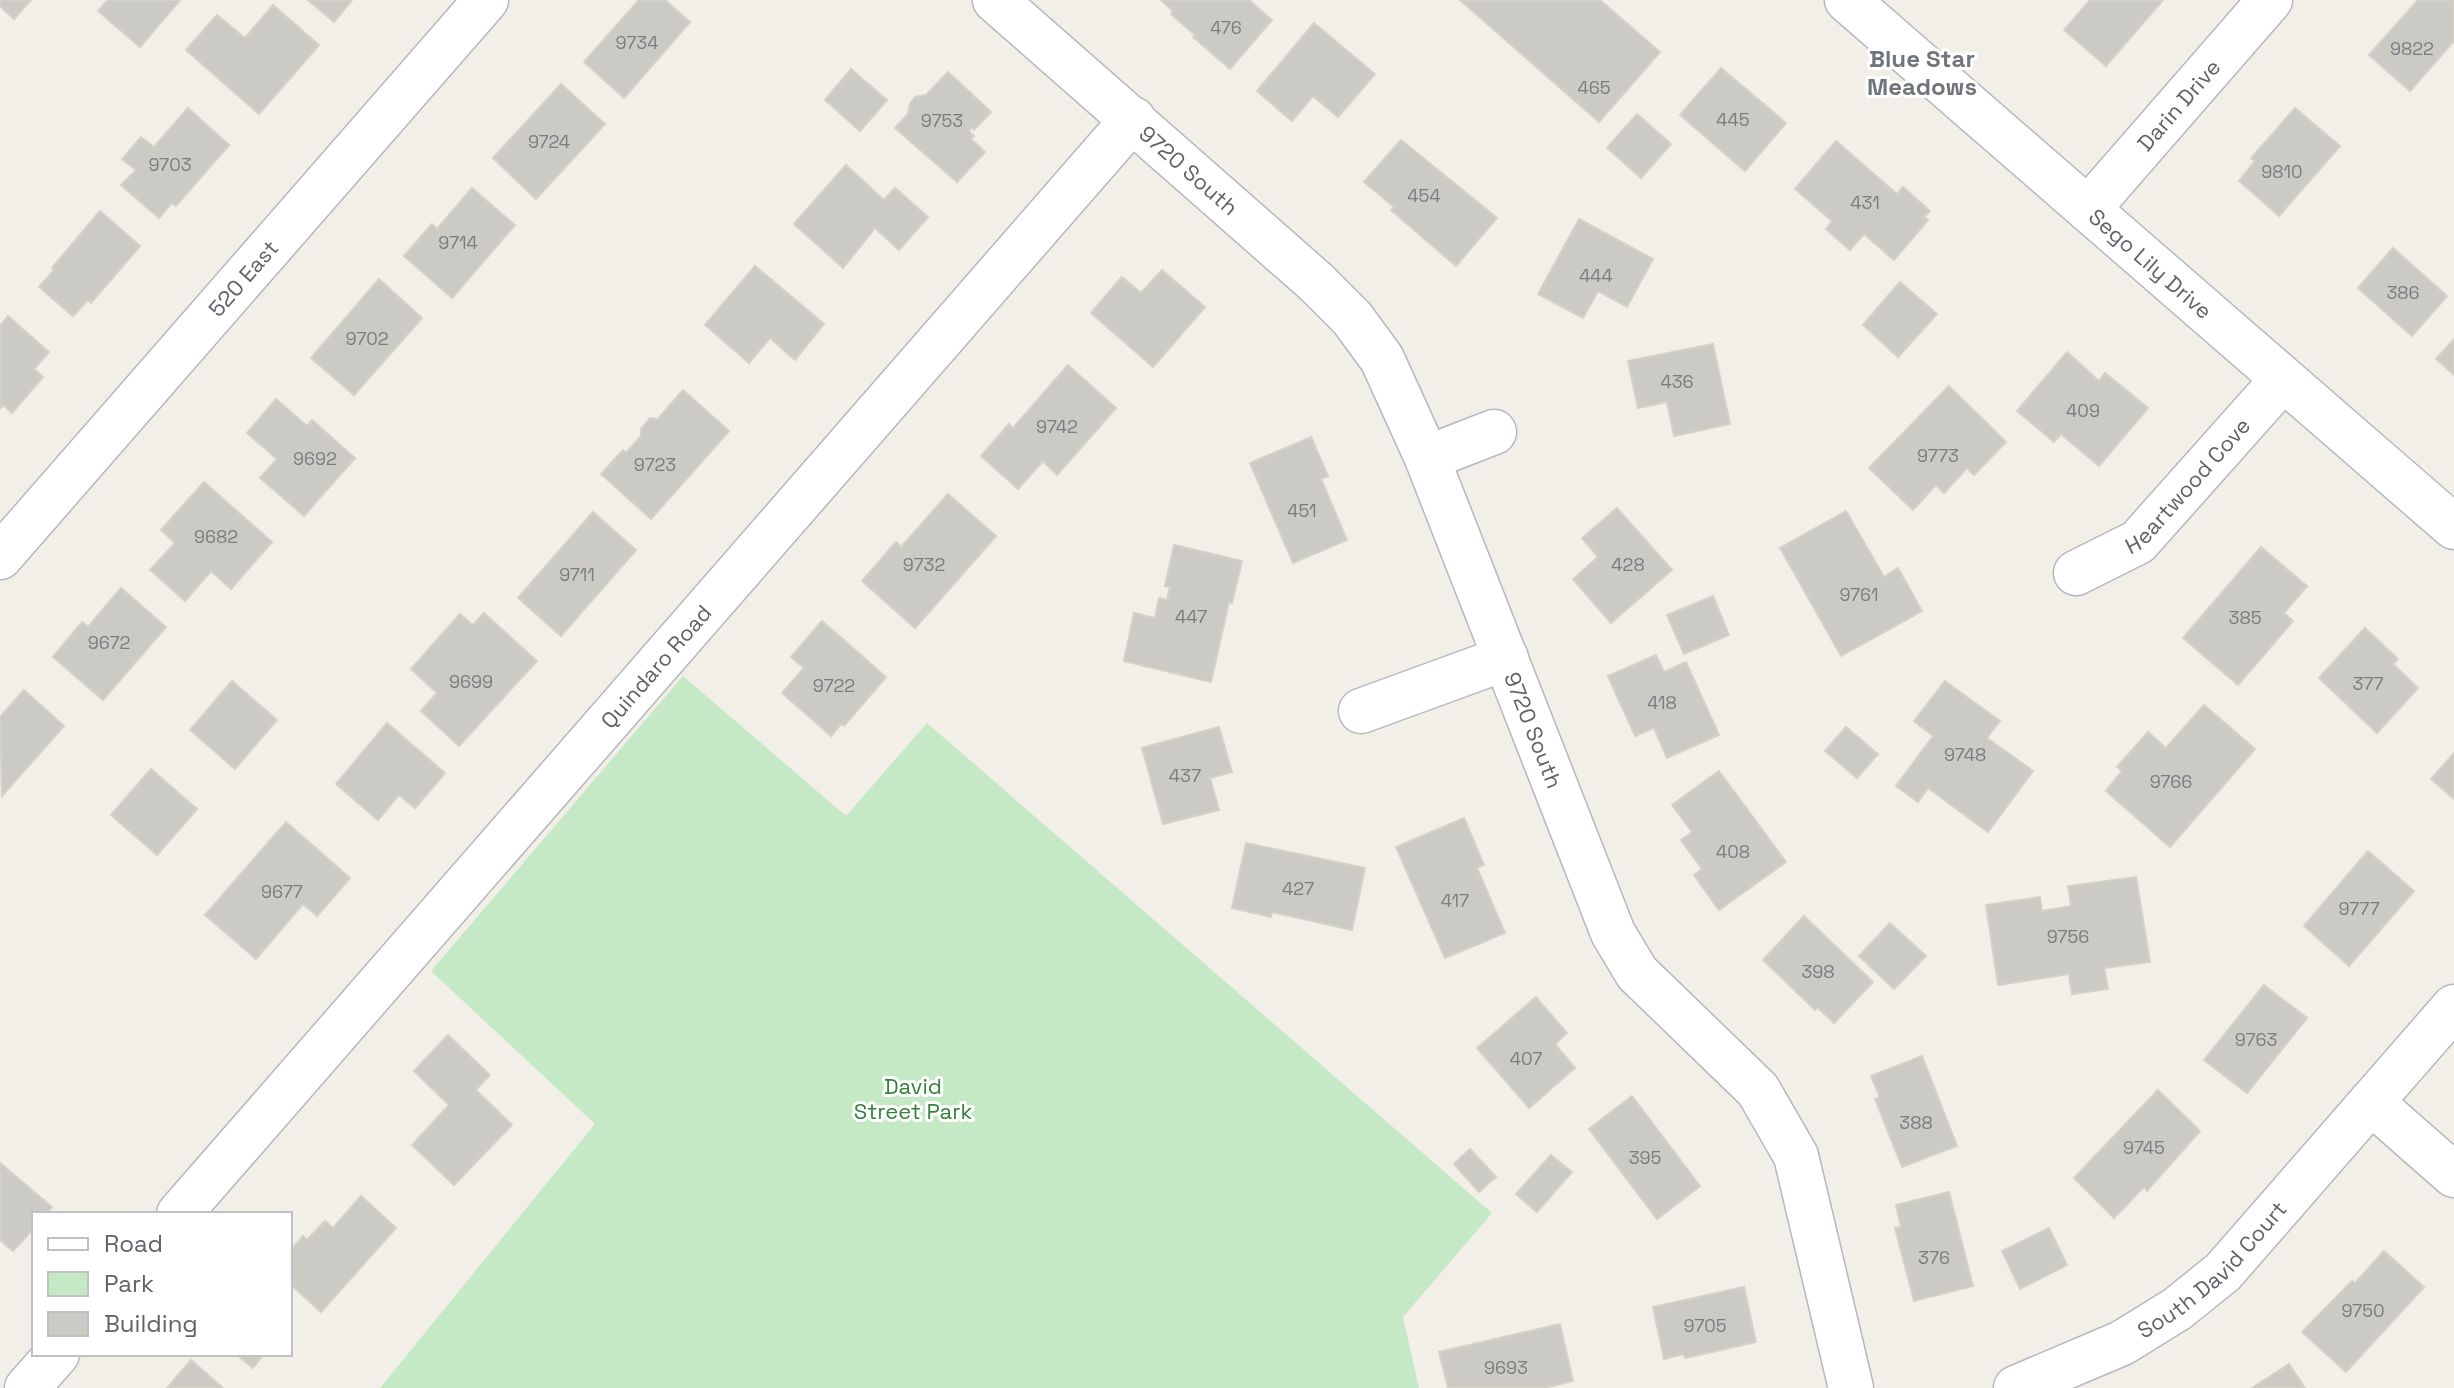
<svg xmlns="http://www.w3.org/2000/svg" width="2454" height="1388" font-family="'Space Grotesk',sans-serif">
  <rect width="100%" height="100%" fill="#f1efe8"/>
  <!-- green -->
  <path fill="#c5e8c5" d="M 683,676 L 846,816 L 927,723 L 1492,1213 L 1403,1317 L 1419,1388 L 380,1388 L 595,1124 L 431,971 Z"/>
  <!-- building -->
  <g fill="#cccac5" stroke="#d6d1c6" stroke-width="2">
    <path d="M 0,0 L 31,0 L 14,19 L 0,6 Z"/>
    <path d="M 108,0 L 180,0 L 140,47 L 98,11 Z"/>
    <path d="M 308,0 L 352,0 L 334,22 Z"/>
    <path d="M 639,0 L 665,0 L 690,22 L 624,98 L 584,62 Z"/>
    <path d="M 1161,0 L 1249,0 L 1272,20 L 1230,69 L 1193,37 L 1195,35 L 1171,14 L 1173,11 Z"/>
    <path d="M 1460,0 L 1600,0 L 1660,52 L 1599,122 Z"/>
    <path d="M 2090,0 L 2163,0 L 2106,66 L 2064,30 Z"/>
    <path d="M 2418,0 L 2454,0 L 2454,41 L 2410,91 L 2369,55 Z"/>
    <path d="M 273,5 L 319,45 L 259,114 L 186,50 L 217,15 L 245,38 Z"/>
    <path d="M 1314,23 L 1375,74 L 1338,117 L 1313,96 L 1292,121 L 1257,91 Z"/>
    <path d="M 1721,68 L 1786,123 L 1745,171 L 1680,115 Z"/>
    <path d="M 851,69 L 887,100 L 860,131 L 825,100 Z"/>
    <path d="M 948,72 L 991,112 L 974,130 L 972,127 L 969,131 L 974,136 L 971,139 L 985,152 L 957,182 L 895,128 L 908,114 L 910,104 L 915,97 L 926,95 Z"/>
    <path d="M 561,84 L 605,124 L 536,199 L 493,158 Z"/>
    <path d="M 188,108 L 229,145 L 176,206 L 172,203 L 159,218 L 121,185 L 136,170 L 122,159 L 141,137 L 154,147 Z"/>
    <path d="M 2295,108 L 2340,146 L 2279,216 L 2239,181 L 2255,161 L 2251,158 Z"/>
    <path d="M 1637,114 L 1671,144 L 1641,178 L 1607,148 Z"/>
    <path d="M 1401,140 L 1497,218 L 1456,266 L 1391,210 L 1394,207 L 1364,182 Z"/>
    <path d="M 1836,141 L 1897,194 L 1903,187 L 1930,211 L 1924,217 L 1928,220 L 1894,260 L 1864,234 L 1850,250 L 1826,229 L 1832,221 L 1795,189 Z"/>
    <path d="M 846,165 L 884,200 L 895,188 L 928,217 L 899,250 L 875,228 L 843,268 L 794,224 Z"/>
    <path d="M 472,188 L 515,225 L 452,298 L 404,256 L 432,224 L 437,229 Z"/>
    <path d="M 100,211 L 140,246 L 91,303 L 88,300 L 73,316 L 39,287 L 54,270 L 52,268 Z"/>
    <path d="M 1579,219 L 1653,259 L 1627,307 L 1598,291 L 1583,318 L 1538,294 Z"/>
    <path d="M 2393,248 L 2447,296 L 2412,336 L 2358,288 Z"/>
    <path d="M 755,266 L 824,324 L 795,360 L 770,338 L 749,363 L 705,325 Z"/>
    <path d="M 1162,270 L 1205,307 L 1153,367 L 1091,313 L 1122,277 L 1141,293 Z"/>
    <path d="M 379,279 L 422,318 L 354,395 L 311,358 Z"/>
    <path d="M 1900,282 L 1937,314 L 1898,357 L 1863,325 Z"/>
    <path d="M 8,316 L 49,352 L 34,369 L 43,377 L 12,413 L 3,405 L 0,409 L 0,326 Z"/>
    <path d="M 2454,339 L 2454,375 L 2436,359 Z"/>
    <path d="M 1713,344 L 1730,424 L 1674,436 L 1667,402 L 1638,408 L 1628,361 Z"/>
    <path d="M 2067,352 L 2099,381 L 2105,373 L 2148,408 L 2099,466 L 2061,434 L 2054,442 L 2017,411 Z"/>
    <path d="M 1068,365 L 1116,408 L 1057,475 L 1043,461 L 1018,489 L 981,456 L 1009,424 L 1013,428 Z"/>
    <path d="M 1949,386 L 2006,442 L 1974,475 L 1967,468 L 1944,493 L 1936,485 L 1913,510 L 1869,468 Z"/>
    <path d="M 683,390 L 729,431 L 651,519 L 601,474 L 623,450 L 626,453 L 641,436 L 641,429 L 650,418 L 658,419 Z"/>
    <path d="M 276,399 L 307,426 L 312,420 L 355,458 L 304,516 L 260,478 L 277,459 L 247,433 Z"/>
    <path d="M 1311,437 L 1328,476 L 1321,479 L 1347,540 L 1293,563 L 1250,463 Z"/>
    <path d="M 204,482 L 272,542 L 231,589 L 211,571 L 185,601 L 150,570 L 175,543 L 161,530 Z"/>
    <path d="M 948,494 L 996,536 L 915,628 L 862,581 L 896,542 L 901,547 Z"/>
    <path d="M 1617,508 L 1672,570 L 1611,623 L 1573,579 L 1598,557 L 1582,538 Z"/>
    <path d="M 1846,511 L 1884,577 L 1898,568 L 1922,611 L 1841,656 L 1780,548 Z"/>
    <path d="M 593,512 L 636,550 L 561,636 L 518,598 Z"/>
    <path d="M 1174,545 L 1242,561 L 1232,603 L 1229,602 L 1211,682 L 1124,661 L 1134,613 L 1155,618 L 1159,598 L 1167,600 L 1170,587 L 1165,586 Z"/>
    <path d="M 2261,547 L 2307,586 L 2284,613 L 2293,621 L 2238,685 L 2183,638 Z"/>
    <path d="M 121,588 L 166,627 L 103,700 L 53,657 L 82,622 L 88,627 Z"/>
    <path d="M 1713,596 L 1729,635 L 1684,654 L 1667,615 Z"/>
    <path d="M 484,613 L 537,661 L 459,746 L 421,711 L 437,693 L 411,669 L 460,614 L 473,625 Z"/>
    <path d="M 822,621 L 886,677 L 844,726 L 841,724 L 831,736 L 782,693 L 804,668 L 791,657 Z"/>
    <path d="M 2365,628 L 2398,659 L 2393,664 L 2418,688 L 2377,733 L 2319,678 Z"/>
    <path d="M 1656,655 L 1664,672 L 1686,662 L 1719,735 L 1667,758 L 1654,728 L 1635,736 L 1608,676 Z"/>
    <path d="M 232,681 L 277,720 L 235,769 L 190,730 Z"/>
    <path d="M 1945,681 L 2000,721 L 1987,738 L 2033,771 L 1988,832 L 1928,788 L 1918,802 L 1896,786 L 1933,736 L 1914,721 Z"/>
    <path d="M 24,690 L 64,726 L 2,796 L 0,717 Z"/>
    <path d="M 2204,705 L 2255,749 L 2170,847 L 2106,791 L 2122,771 L 2117,767 L 2148,732 L 2166,748 Z"/>
    <path d="M 387,723 L 445,773 L 415,808 L 399,795 L 378,820 L 336,784 Z"/>
    <path d="M 1219,727 L 1232,772 L 1210,778 L 1219,810 L 1163,824 L 1142,748 Z"/>
    <path d="M 1846,727 L 1878,754 L 1857,778 L 1825,751 Z"/>
    <path d="M 2454,753 L 2454,799 L 2431,779 Z"/>
    <path d="M 151,769 L 197,809 L 157,855 L 111,815 Z"/>
    <path d="M 1719,771 L 1786,862 L 1719,910 L 1694,875 L 1702,869 L 1681,840 L 1692,832 L 1672,805 Z"/>
    <path d="M 1464,818 L 1484,865 L 1477,868 L 1505,933 L 1445,958 L 1396,847 Z"/>
    <path d="M 286,822 L 350,878 L 317,916 L 303,904 L 256,959 L 205,915 Z"/>
    <path d="M 1246,843 L 1365,868 L 1352,930 L 1272,912 L 1271,917 L 1232,908 Z"/>
    <path d="M 2368,851 L 2414,891 L 2349,966 L 2304,926 Z"/>
    <path d="M 2136,877 L 2150,962 L 2104,968 L 2108,989 L 2072,994 L 2069,974 L 1998,985 L 1986,905 L 2040,897 L 2042,911 L 2071,906 L 2068,886 Z"/>
    <path d="M 1804,916 L 1873,982 L 1834,1023 L 1818,1008 L 1815,1010 L 1763,960 Z"/>
    <path d="M 1890,923 L 1926,956 L 1894,989 L 1859,956 Z"/>
    <path d="M 2264,985 L 2307,1018 L 2247,1093 L 2204,1060 Z"/>
    <path d="M 1536,997 L 1567,1033 L 1555,1044 L 1575,1068 L 1529,1108 L 1477,1048 Z"/>
    <path d="M 448,1035 L 490,1075 L 476,1090 L 512,1125 L 454,1185 L 412,1145 L 449,1105 L 414,1071 Z"/>
    <path d="M 1922,1056 L 1957,1146 L 1902,1167 L 1875,1099 L 1880,1097 L 1871,1076 Z"/>
    <path d="M 2158,1090 L 2200,1131 L 2147,1191 L 2144,1187 L 2114,1218 L 2074,1178 Z"/>
    <path d="M 1632,1096 L 1700,1186 L 1657,1219 L 1589,1129 Z"/>
    <path d="M 1470,1149 L 1496,1177 L 1479,1192 L 1454,1164 Z"/>
    <path d="M 1551,1155 L 1572,1172 L 1537,1212 L 1516,1194 Z"/>
    <path d="M 0,1163 L 52,1207 L 46,1214 L 34,1214 L 34,1228 L 13,1251 L 0,1240 Z"/>
    <path d="M 1949,1192 L 1973,1286 L 1914,1301 L 1895,1228 L 1901,1227 L 1896,1205 Z"/>
    <path d="M 361,1196 L 396,1228 L 321,1312 L 290,1284 L 290,1251 L 303,1236 L 307,1240 L 325,1221 L 333,1228 Z"/>
    <path d="M 2049,1228 L 2067,1265 L 2020,1289 L 2002,1251 Z"/>
    <path d="M 2384,1251 L 2424,1287 L 2346,1372 L 2302,1332 L 2352,1281 L 2355,1283 Z"/>
    <path d="M 1744,1287 L 1756,1342 L 1685,1358 L 1684,1354 L 1664,1359 L 1653,1307 Z"/>
    <path d="M 1560,1324 L 1573,1381 L 1544,1388 L 1448,1388 L 1439,1352 Z"/>
    <path d="M 236,1354 L 264,1354 L 253,1368 Z"/>
    <path d="M 191,1360 L 223,1388 L 167,1388 Z"/>
    <path d="M 2289,1364 L 2305,1388 L 2252,1388 Z"/>
  </g>
  <g fill="none" stroke-linecap="round" stroke-linejoin="round">
    <defs>
      <g id="street">
        <path id="s1" d="M 995,0 L 1316,282 L 1352,318 L 1382,359 L 1427,458 L 1613,933 L 1637,973 L 1758,1090 L 1796,1156 L 1851,1388"/>
        <path id="s2" d="M 2088,209 L 2270,0"/>
        <path d="M 1427,458 L 1494,432"/>
        <path id="s3" d="M 0,557 L 486,0"/>
        <path id="s4" d="M 2076,573 L 2138,542 L 2283,379"/>
        <path d="M 1361,711 L 1506,658"/>
        <path d="M 2371,1102 L 2454,1175"/>
        <path id="s5" d="M 179,1214 L 1133,119"/>
        <path d="M 27,1388 L 57,1354"/>
        <path id="s6" d="M 2016,1388 L 2122,1343 L 2177,1309 L 2223,1272 L 2454,1007"/>
      </g>
      <g id="secondary">
        <path id="s7" d="M 1847,0 L 2454,527"/>
      </g>
    </defs>
    <!-- street casing -->
    <use href="#street" stroke="#b5b8bc" stroke-width="47"/>
    <!-- secondary casing -->
    <use href="#secondary" stroke="#b6babf" stroke-width="47"/>
    <!-- street -->
    <use href="#street" stroke="#fff" stroke-width="44"/>
    <!-- secondary -->
    <use href="#secondary" stroke="#fff" stroke-width="44"/>
  </g>
  <g text-anchor="middle" dominant-baseline="central" stroke-width="6" stroke-linejoin="round" paint-order="stroke">
    <!-- number labels -->
    <g font-size="18" fill="#7a7d7f">
      <text x="1226" y="27">476</text>
      <text x="637" y="42">9734</text>
      <text x="2412" y="48">9822</text>
      <text x="1594" y="87">465</text>
      <text x="1733" y="119">445</text>
      <text x="942" y="120">9753</text>
      <text x="549" y="141">9724</text>
      <text x="170" y="164">9703</text>
      <text x="2282" y="171">9810</text>
      <text x="1424" y="195">454</text>
      <text x="1865" y="202">431</text>
      <text x="458" y="242">9714</text>
      <text x="1596" y="275">444</text>
      <text x="2403" y="292">386</text>
      <text x="367" y="338">9702</text>
      <text x="1677" y="381">436</text>
      <text x="2083" y="410">409</text>
      <text x="1057" y="426">9742</text>
      <text x="1938" y="455">9773</text>
      <text x="315" y="458">9692</text>
      <text x="655" y="464">9723</text>
      <text x="1302" y="510">451</text>
      <text x="216" y="536">9682</text>
      <text x="924" y="564">9732</text>
      <text x="1628" y="564">428</text>
      <text x="577" y="574">9711</text>
      <text x="1859" y="594">9761</text>
      <text x="1191" y="616">447</text>
      <text x="2245" y="617">385</text>
      <text x="109" y="642">9672</text>
      <text x="471" y="681">9699</text>
      <text x="2368" y="683">377</text>
      <text x="834" y="685">9722</text>
      <text x="1662" y="702">418</text>
      <text x="1965" y="754">9748</text>
      <text x="1185" y="775">437</text>
      <text x="2171" y="781">9766</text>
      <text x="1733" y="851">408</text>
      <text x="1298" y="888">427</text>
      <text x="282" y="891">9677</text>
      <text x="1455" y="900">417</text>
      <text x="2359" y="908">9777</text>
      <text x="2068" y="936">9756</text>
      <text x="1818" y="971">398</text>
      <text x="2256" y="1039">9763</text>
      <text x="1526" y="1058">407</text>
      <text x="1916" y="1122">388</text>
      <text x="2144" y="1147">9745</text>
      <text x="1645" y="1157">395</text>
      <text x="1934" y="1257">376</text>
      <text x="2363" y="1310">9750</text>
      <text x="1705" y="1325">9705</text>
      <text x="1506" y="1367">9693</text>
    </g>
    <!-- street labels -->
    <g font-size="22" fill="#5f6368" stroke="#fff">
      <text stroke="none"><textPath href="#s2" startOffset="138">Darin Drive</textPath></text>
      <text stroke="none"><textPath href="#s1" startOffset="258">9720 South</textPath></text>
      <text stroke="none"><textPath href="#s7" startOffset="402">Sego Lily Drive</textPath></text>
      <text stroke="none"><textPath href="#s3" startOffset="370">520 East</textPath></text>
      <text stroke="none"><textPath href="#s4" startOffset="144">Heartwood Cove</textPath></text>
      <text stroke="none"><textPath href="#s5" startOffset="726">Quindaro Road</textPath></text>
      <text stroke="none"><textPath href="#s1" startOffset="930">9720 South</textPath></text>
      <text stroke="none"><textPath href="#s6" startOffset="232">South David Court</textPath></text>
    </g>
    <!-- park labels -->
    <g font-size="22" fill="#348238" stroke="#fff">
      <text x="913" y="1086">David<tspan x="913" dy="25">Street Park</tspan></text>
    </g>
    <!-- neighbourhood labels -->
    <g font-size="24" font-weight="bold" fill="#70757a" stroke="#fff">
      <text x="1922" y="58">Blue Star<tspan x="1922" dy="28">Meadows</tspan></text>
    </g>
  </g>
  <!-- legend -->
  <rect x="32" y="1212" width="260" height="144" fill="#ffffff" stroke="#bfc1c3" stroke-width="2"/>
  <rect x="48" y="1238" width="40" height="12" fill="#ffffff" stroke="#bfc1c3" stroke-width="2"/>
  <text x="104" y="1252" font-size="24" fill="#5f6368">Road</text>
  <rect x="48" y="1272" width="40" height="24" fill="#c5e8c5" stroke="#bfc1c3" stroke-width="2"/>
  <text x="104" y="1292" font-size="24" fill="#5f6368">Park</text>
  <rect x="48" y="1312" width="40" height="24" fill="#cccac5" stroke="#bfc1c3" stroke-width="2"/>
  <text x="104" y="1332" font-size="24" fill="#5f6368">Building</text>
</svg>
